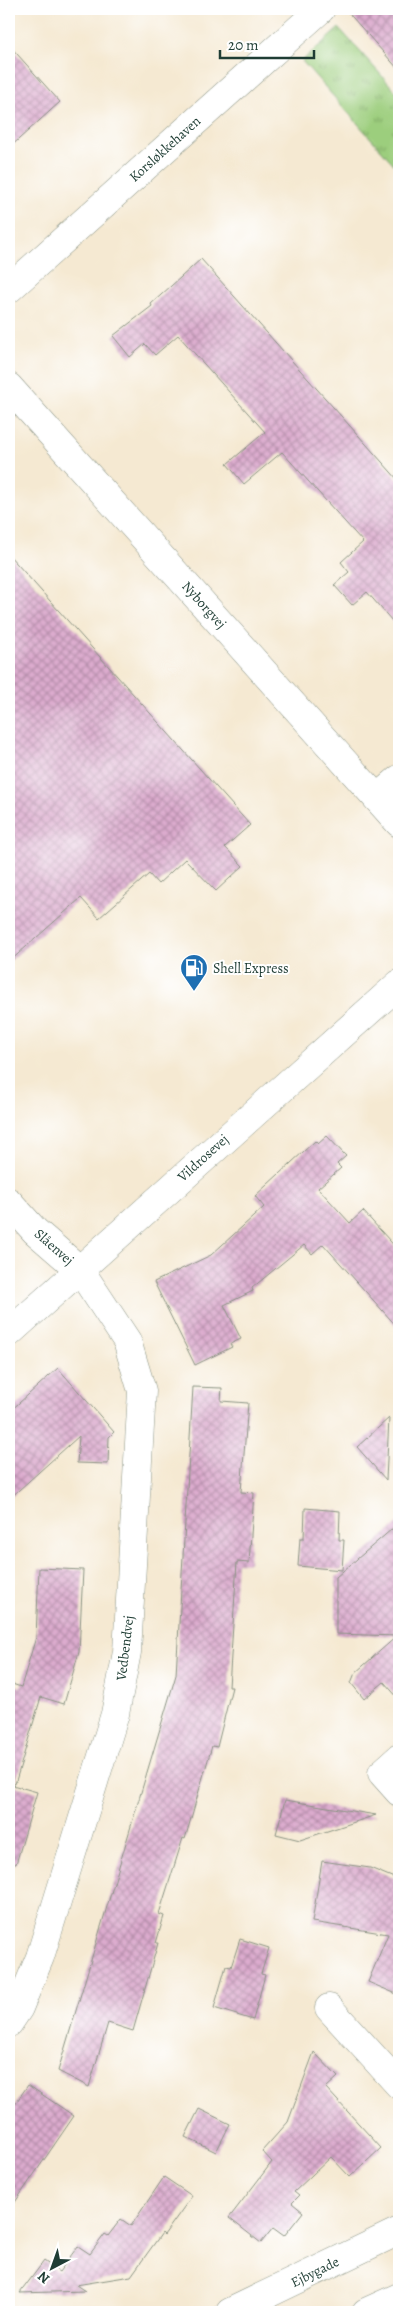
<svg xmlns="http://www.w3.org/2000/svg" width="408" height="2321" font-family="Alegreya,serif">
  <defs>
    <pattern id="grass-tufts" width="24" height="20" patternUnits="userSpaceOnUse" patternTransform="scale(1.25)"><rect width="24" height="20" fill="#9cce7d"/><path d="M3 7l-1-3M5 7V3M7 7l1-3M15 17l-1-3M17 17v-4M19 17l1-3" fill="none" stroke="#7fa867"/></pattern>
    <pattern id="building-cross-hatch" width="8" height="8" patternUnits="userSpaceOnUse" patternTransform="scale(1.25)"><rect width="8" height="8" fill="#dcabce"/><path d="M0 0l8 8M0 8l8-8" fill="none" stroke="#b28ca8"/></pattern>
  </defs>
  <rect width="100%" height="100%" fill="#fff"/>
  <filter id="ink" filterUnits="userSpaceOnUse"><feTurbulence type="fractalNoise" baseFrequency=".02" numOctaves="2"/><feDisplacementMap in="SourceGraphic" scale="10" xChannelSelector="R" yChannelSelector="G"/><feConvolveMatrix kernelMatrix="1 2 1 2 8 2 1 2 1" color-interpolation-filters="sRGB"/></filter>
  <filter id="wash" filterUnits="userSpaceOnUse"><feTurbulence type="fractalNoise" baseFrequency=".0096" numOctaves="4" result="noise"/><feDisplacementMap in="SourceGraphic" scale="20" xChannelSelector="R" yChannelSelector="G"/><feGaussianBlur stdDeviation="1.12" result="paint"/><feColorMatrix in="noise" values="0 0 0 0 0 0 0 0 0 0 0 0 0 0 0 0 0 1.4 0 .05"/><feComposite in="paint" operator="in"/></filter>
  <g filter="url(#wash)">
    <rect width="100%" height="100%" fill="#f5e9d2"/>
    <!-- grass -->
    <path fill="url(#grass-tufts)" stroke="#5e8658" d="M 339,28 L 399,95 L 399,170 L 302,61 Z"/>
    <g id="blocks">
      <!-- building -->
      <g fill="url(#building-cross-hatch)">
        <path d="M 345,9 L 399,9 L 399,70 Z"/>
        <path d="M 9,45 L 60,102 L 9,148 Z"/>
        <path d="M 201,259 L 399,481 L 399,629 L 367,592 L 352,605 L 334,585 L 349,572 L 341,562 L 363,542 L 282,452 L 244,484 L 227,464 L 265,432 L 178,335 L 155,355 L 145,344 L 130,357 L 113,336 L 152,306 L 151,304 Z"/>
        <path d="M 9,555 L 250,825 L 225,847 L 243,866 L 216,891 L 185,859 L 158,884 L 149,874 L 99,918 L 81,898 L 9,962 Z"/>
        <path d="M 327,1136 L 346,1156 L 337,1164 L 341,1168 L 318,1188 L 350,1223 L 363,1211 L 399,1251 L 399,1329 L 323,1244 L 312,1254 L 304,1245 L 252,1288 L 253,1291 L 224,1305 L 241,1339 L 230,1344 L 232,1347 L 195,1365 L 154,1282 L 211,1255 L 264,1207 L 255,1196 L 315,1141 L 318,1144 Z"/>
        <path d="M 58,1368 L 114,1432 L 109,1437 L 108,1464 L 77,1463 L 79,1436 L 9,1499 L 9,1412 Z"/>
        <path d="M 193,1387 L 222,1388 L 221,1401 L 248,1403 L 241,1492 L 254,1493 L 249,1563 L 237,1562 L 229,1687 L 232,1687 L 217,1747 L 212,1746 L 185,1839 L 183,1838 L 159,1914 L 164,1916 L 156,1943 L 158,1943 L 133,2031 L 108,2023 L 89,2087 L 58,2071 L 176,1675 Z"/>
        <path d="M 389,1418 L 386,1480 L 357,1447 Z"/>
        <path d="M 305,1508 L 340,1511 L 339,1540 L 344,1540 L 342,1570 L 298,1566 L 300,1538 L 304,1538 Z"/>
        <path d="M 399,1523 L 399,1699 L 384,1682 L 364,1699 L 351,1683 L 355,1673 L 397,1636 L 336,1634 L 336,1577 Z"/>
        <path d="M 39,1568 L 83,1570 L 79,1652 L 64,1704 L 41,1697 L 15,1784 L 9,1783 L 9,1683 L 21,1687 L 36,1637 Z"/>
        <path d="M 9,1784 L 37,1792 L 16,1864 L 9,1863 Z"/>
        <path d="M 285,1800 L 376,1815 L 300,1840 L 276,1834 Z"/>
        <path d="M 322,1861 L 370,1868 L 399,1880 L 399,1995 L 368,1982 L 388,1934 L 312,1922 Z"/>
        <path d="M 240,1939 L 269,1948 L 261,1974 L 265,1975 L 253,2020 L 214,2008 L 226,1966 L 231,1967 Z"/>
        <path d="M 314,2052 L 338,2077 L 326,2088 L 381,2148 L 350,2177 L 331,2157 L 294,2192 L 299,2196 L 292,2203 L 303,2212 L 284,2236 L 273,2228 L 261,2243 L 229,2218 L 272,2162 L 262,2151 L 288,2122 Z"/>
        <path d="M 28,2085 L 74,2116 L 9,2211 L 9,2113 Z"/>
        <path d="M 199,2109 L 230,2124 L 216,2152 L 185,2137 Z"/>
        <path d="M 164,2177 L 192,2196 L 164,2235 L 162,2233 L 131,2276 L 76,2285 L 85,2291 L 20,2293 L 44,2261 L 59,2272 L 78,2246 L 90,2254 L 105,2234 L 108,2236 L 121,2219 L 131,2226 Z"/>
      </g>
    </g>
  </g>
  <g filter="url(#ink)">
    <use href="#blocks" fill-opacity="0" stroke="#8a9383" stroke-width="1"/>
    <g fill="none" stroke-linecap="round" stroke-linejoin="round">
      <defs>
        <g id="minor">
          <path d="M 9,289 L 321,9"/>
          <path d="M 9,387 L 399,823"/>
          <path d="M 377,798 L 399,779"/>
          <path d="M 9,1202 L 35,1231 L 80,1270 L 127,1341 L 142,1391 L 127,1652 L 115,1714 L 40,1957 L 19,2008 L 9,2023"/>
          <path d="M 9,1333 L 399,984"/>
          <path d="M 399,1758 L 382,1773 L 399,1792"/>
          <path d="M 329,2008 L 399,2085"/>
          <path d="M 230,2312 L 399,2231"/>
        </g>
        <path id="major" d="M 366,2312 L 399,2297"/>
      </defs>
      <!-- minor casing -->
      <use href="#minor" stroke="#8a9383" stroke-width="29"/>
      <!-- major casing -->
      <use href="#major" stroke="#8a9383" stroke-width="29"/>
      <!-- minor -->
      <use href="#minor" stroke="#fff" stroke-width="28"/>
      <!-- major -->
      <use href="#major" stroke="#fff" stroke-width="28"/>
    </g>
  </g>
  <!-- icons -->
  <defs>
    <symbol id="fuel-pin" viewBox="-11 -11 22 30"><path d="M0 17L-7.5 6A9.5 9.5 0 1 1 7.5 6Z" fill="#1f6fb2" stroke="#fff"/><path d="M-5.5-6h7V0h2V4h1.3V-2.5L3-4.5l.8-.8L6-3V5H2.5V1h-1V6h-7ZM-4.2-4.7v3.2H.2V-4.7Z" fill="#fff"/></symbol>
  </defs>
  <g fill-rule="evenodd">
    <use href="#fuel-pin" x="178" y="952" width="32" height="43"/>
  </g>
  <g text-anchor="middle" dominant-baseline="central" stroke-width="4" stroke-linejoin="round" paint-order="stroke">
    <!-- street labels -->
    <g font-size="14" fill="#1f3d34" stroke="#fff">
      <text transform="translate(165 149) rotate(-42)">Korsløkkehaven</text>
      <text transform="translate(204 605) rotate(48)">Nyborgvej</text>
      <text transform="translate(203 1158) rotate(-42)">Vildrosevej</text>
      <text transform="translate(54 1247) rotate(41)">Slåenvej</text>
      <text transform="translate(125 1648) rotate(-83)">Vedbendvej</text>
      <text transform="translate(315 2272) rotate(-26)">Ejbygade</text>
    </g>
    <!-- poi labels -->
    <g font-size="14" fill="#1f3d34" stroke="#fff" text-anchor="start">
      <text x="213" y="968">Shell Express</text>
    </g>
  </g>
  <!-- margin -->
  <rect width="408" height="2321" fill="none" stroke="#fff" stroke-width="30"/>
  <!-- north arrow -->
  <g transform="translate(52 2268) rotate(221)" stroke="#ffffff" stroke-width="4" paint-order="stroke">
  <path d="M0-4L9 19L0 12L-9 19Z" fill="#1f3d34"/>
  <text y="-8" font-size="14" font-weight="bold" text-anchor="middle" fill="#1f3d34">N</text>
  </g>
  <!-- scale -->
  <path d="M220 50v8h94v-8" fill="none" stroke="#1f3d34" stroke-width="2.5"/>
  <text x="228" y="50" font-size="15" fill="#1f3d34" stroke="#ffffff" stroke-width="4" paint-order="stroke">20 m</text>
</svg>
